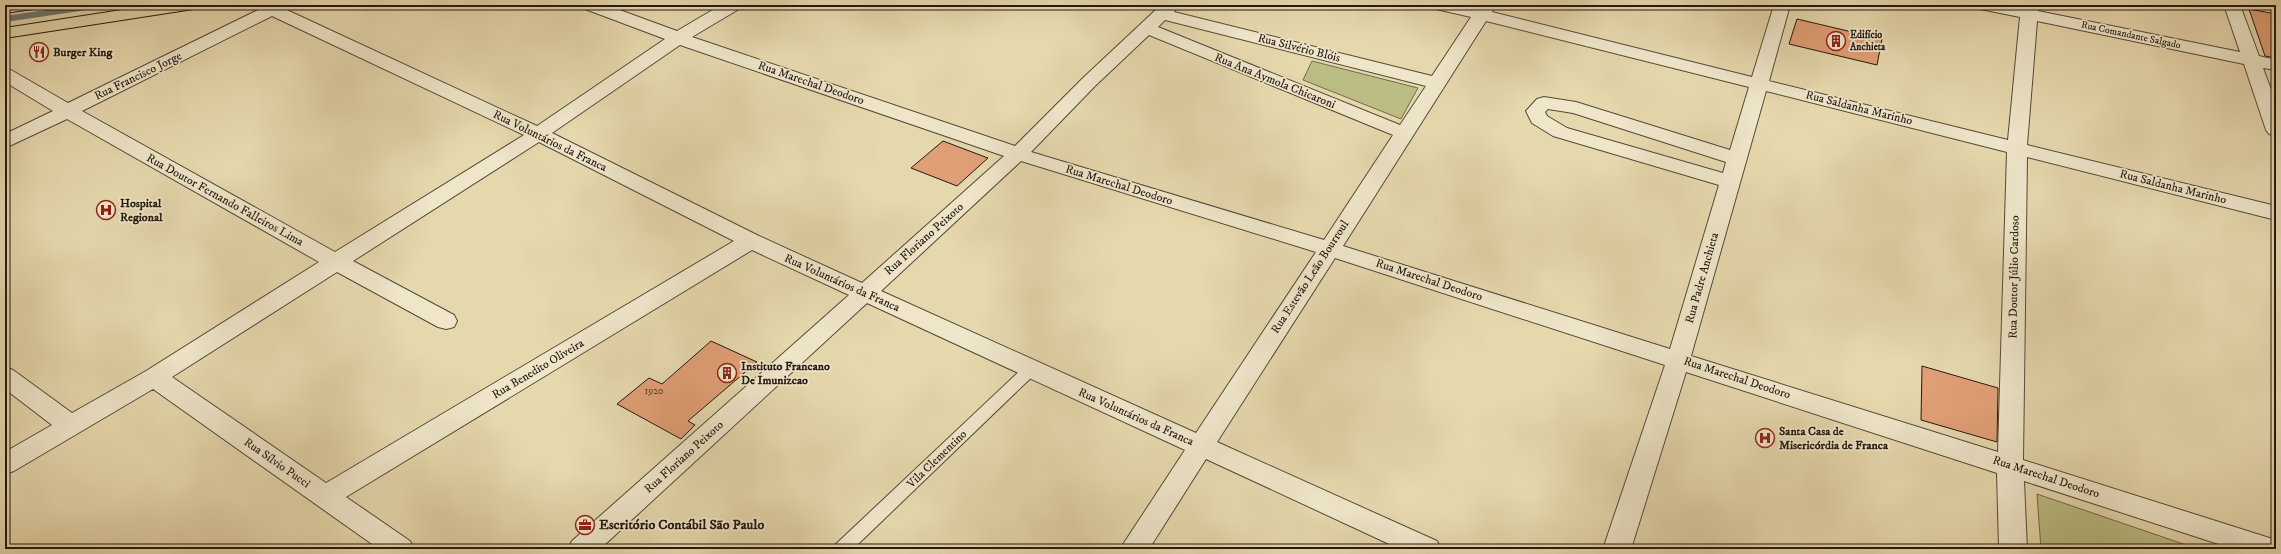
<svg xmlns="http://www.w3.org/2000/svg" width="2281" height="554" font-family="'IM FELL DW Pica',serif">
  <rect width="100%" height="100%" fill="#e6d8ad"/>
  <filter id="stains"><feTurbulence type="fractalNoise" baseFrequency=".005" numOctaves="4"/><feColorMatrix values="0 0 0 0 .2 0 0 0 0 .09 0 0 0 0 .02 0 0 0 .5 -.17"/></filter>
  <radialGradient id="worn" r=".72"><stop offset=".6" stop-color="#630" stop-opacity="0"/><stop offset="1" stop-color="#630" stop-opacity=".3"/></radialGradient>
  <!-- green -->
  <g fill="#bcbc85" stroke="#706a4b">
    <path d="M 1312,61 L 1418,88 L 1401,119 L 1303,80 Z"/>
    <path d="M 2037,494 L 2198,549 L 2041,549 Z"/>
  </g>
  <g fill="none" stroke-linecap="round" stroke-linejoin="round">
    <!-- stream -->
    <path stroke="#6c7774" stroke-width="6" d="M 5,19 L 100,5"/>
  </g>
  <!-- building -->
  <g fill="#e19f76" stroke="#241911">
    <path d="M 2249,9 L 2276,14 L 2276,58 L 2265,56 Z"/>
    <path d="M 1797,19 L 1882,39 L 1877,65 L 1789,44 Z"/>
    <path d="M 943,141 L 988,158 L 957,186 L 911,168 Z"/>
    <path d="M 711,341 L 757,362 L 688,421 L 695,425 L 681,439 L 617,404 L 649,378 L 662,384 Z"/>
    <path d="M 1922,366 L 1998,388 L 1997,442 L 1921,420 Z"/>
  </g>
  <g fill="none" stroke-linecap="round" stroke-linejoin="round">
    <defs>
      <path id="service" d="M 1031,364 L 1036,365 L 1038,369 L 1036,373 L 853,549 L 834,549 L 836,544 L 1026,365 Z"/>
      <path id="minor" d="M 254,5 L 276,5 L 537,126 L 665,39 L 585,9 L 583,5 L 606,5 L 677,31 L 721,5 L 741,5 L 739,9 L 692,37 L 1015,146 L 1083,78 L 1161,5 L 1179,5 L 1174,12 L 1432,76 L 1471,17 L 1436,9 L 1434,5 L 1462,5 L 1477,9 L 1480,5 L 1496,5 L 1492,12 L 1752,77 L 1774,5 L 1790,5 L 1769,81 L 2008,140 L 2020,17 L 1980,9 L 1978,5 L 2011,5 L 2021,7 L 2022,5 L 2038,5 L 2038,11 L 2240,52 L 2224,5 L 2240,5 L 2259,56 L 2276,60 L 2276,70 L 2263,68 L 2276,103 L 2276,136 L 2269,134 L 2266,130 L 2244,64 L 2037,21 L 2027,145 L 2276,206 L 2276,220 L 2027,157 L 2023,460 L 2276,540 L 2276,549 L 2234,549 L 2024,481 L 2027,549 L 1999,549 L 1997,473 L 1686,372 L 1631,549 L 1603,549 L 1665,365 L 1335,258 L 1217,442 L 1437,541 L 1441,549 L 1400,549 L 1206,459 L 1149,549 L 1120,549 L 1185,450 L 867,303 L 600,549 L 568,549 L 572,541 L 849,295 L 752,250 L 346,497 L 410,541 L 414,549 L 379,549 L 153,389 L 14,471 L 5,474 L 5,452 L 52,425 L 5,389 L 5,367 L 13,370 L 72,413 L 146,371 L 319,262 L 67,119 L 5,148 L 5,134 L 53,111 L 5,82 L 5,69 L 11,70 L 68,103 L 258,10 ZM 272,16 L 524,135 L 335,252 L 82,111 ZM 1165,20 L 1426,86 L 1400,125 L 1158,27 ZM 1486,21 L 1749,87 L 1730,150 L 1576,102 L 1544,97 L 1537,99 L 1526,111 L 1532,123 L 1553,136 L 1719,185 L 1670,349 L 1343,246 ZM 1149,35 L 1393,135 L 1324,240 L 1031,152 L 1095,86 ZM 680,45 L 1004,156 L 862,283 L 759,236 L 552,133 ZM 1766,91 L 2007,152 L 1998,452 L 1691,356 ZM 1548,109 L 1573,113 L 1726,162 L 1723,173 L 1567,128 L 1547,116 L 1545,112 ZM 539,142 L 734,241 L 326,483 L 172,377 L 337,272 L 438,327 L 446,329 L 454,327 L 457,321 L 454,315 L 353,261 ZM 1021,161 L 1316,252 L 1196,433 L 881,291 Z"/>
      <g id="primary">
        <path d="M 5,5 L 36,5 L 34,9 L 5,13 Z"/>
        <path d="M 154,5 L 195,5 L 193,9 L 187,10 L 5,38 L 5,28 Z"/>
      </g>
    </defs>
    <!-- service casing -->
    <use href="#service" stroke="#544938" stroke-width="2"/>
    <!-- minor casing -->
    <use href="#minor" stroke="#544938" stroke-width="2"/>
    <!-- primary casing -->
    <use href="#primary" stroke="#241911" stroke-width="2"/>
    <!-- service -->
    <use href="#service" fill="#efe6ca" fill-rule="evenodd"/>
    <!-- minor -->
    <use href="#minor" fill="#efe6ca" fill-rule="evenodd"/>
    <!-- primary -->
    <use href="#primary" fill="#e6d8ad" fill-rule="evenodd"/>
  </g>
  <!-- icons -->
  <defs>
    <symbol id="building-ring" viewBox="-11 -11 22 22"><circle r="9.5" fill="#efe6ca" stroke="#8f2418" stroke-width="1.5"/><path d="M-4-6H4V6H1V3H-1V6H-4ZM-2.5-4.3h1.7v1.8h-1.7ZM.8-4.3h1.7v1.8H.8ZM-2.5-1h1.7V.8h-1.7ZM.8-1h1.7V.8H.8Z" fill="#8f2418"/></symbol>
    <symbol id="restaurant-ring" viewBox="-11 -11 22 22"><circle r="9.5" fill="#efe6ca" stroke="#8f2418" stroke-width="1.5"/><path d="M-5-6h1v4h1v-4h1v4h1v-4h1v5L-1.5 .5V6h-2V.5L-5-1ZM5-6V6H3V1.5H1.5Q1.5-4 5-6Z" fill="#8f2418"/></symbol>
    <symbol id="hospital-ring" viewBox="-11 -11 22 22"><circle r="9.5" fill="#efe6ca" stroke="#8f2418" stroke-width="1.5"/><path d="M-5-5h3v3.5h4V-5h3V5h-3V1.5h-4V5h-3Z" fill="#8f2418"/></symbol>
    <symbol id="office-ring" viewBox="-11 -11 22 22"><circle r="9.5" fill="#efe6ca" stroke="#8f2418" stroke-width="1.5"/><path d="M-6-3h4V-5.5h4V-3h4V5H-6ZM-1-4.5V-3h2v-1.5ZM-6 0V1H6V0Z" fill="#8f2418"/></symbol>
  </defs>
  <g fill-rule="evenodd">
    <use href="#building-ring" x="1825" y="30" width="22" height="22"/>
    <use href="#restaurant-ring" x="28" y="41" width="22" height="22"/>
    <use href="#hospital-ring" x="95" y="199" width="22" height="22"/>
    <use href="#building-ring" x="716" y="362" width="22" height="22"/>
    <use href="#hospital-ring" x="1754" y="427" width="22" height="22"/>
    <use href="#office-ring" x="574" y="514" width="22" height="22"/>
  </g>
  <g text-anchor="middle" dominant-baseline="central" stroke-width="3.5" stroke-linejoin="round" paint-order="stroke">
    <!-- far-poi labels -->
    <g font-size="10" font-weight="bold" fill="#241911" stroke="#efe6ca" text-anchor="start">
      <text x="1850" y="35">Edifício<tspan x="1850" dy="12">Anchieta</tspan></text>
    </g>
    <!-- far-street labels -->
    <g font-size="10" fill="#241911" stroke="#efe6ca">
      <text transform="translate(2131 35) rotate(12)">Rua Comandante Salgado</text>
    </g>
    <!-- number labels -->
    <g font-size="10" fill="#533a2a">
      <text x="654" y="391">1920</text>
    </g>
    <!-- street labels -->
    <g font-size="12" fill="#241911" stroke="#efe6ca">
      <text transform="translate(1299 48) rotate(14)">Rua Silvério Blóis</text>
      <text transform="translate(138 76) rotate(-26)">Rua Francisco Jorge</text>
      <text transform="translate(1275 81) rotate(22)">Rua Ana Aymola Chicaroni</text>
      <text transform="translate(811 83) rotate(19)">Rua Marechal Deodoro</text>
      <text transform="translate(1859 108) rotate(14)">Rua Saldanha Marinho</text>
      <text transform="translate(550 141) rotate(26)">Rua Voluntários da Franca</text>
      <text transform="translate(1119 185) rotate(17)">Rua Marechal Deodoro</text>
      <text transform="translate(2173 187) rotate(14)">Rua Saldanha Marinho</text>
      <text transform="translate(225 200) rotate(29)">Rua Doutor Fernando Falleiros Lima</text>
      <text transform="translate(924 239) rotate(-42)">Rua Floriano Peixoto</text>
      <text transform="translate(1310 277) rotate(-57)">Rua Estevão Leão Bourroul</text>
      <text transform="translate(2014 277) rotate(-89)">Rua Doutor Júlio Cardoso</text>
      <text transform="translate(1702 278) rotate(-74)">Rua Padre Anchieta</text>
      <text transform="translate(1429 280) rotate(18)">Rua Marechal Deodoro</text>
      <text transform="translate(842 283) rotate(24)">Rua Voluntários da Franca</text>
      <text transform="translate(538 369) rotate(-31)">Rua Benedito Oliveira</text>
      <text transform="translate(1737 378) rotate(18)">Rua Marechal Deodoro</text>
      <text transform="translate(1136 417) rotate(24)">Rua Voluntários da Franca</text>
      <text transform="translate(684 457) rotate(-42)">Rua Floriano Peixoto</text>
      <text transform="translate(937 459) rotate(-44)">Vila Clementino</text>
      <text transform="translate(277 463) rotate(35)">Rua Sílvio Pucci</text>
      <text transform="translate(2046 477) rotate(18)">Rua Marechal Deodoro</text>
    </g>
    <!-- poi labels -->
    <g font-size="12" font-weight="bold" fill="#241911" stroke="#efe6ca" text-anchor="start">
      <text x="53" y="52">Burger King</text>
      <text x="120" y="203">Hospital<tspan x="120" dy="14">Regional</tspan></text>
      <text x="741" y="366">Instituto Francano<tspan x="741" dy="14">De Imunizcao</tspan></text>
      <text x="1779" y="431">Santa Casa de<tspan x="1779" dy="14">Misericórdia de Franca</tspan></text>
    </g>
    <!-- near-poi labels -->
    <g font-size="14" font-weight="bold" fill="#241911" stroke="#efe6ca" text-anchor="start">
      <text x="599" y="525">Escritório Contábil São Paulo</text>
    </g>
  </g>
  <!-- margin -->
  <rect width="2281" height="554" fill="none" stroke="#e6d8ad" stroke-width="20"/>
  <rect x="6" y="6" width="2269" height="542" fill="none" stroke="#241911" stroke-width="2"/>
  <rect x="10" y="10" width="2261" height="534" fill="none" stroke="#241911"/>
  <rect width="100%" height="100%" filter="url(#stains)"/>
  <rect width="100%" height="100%" fill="url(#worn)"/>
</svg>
